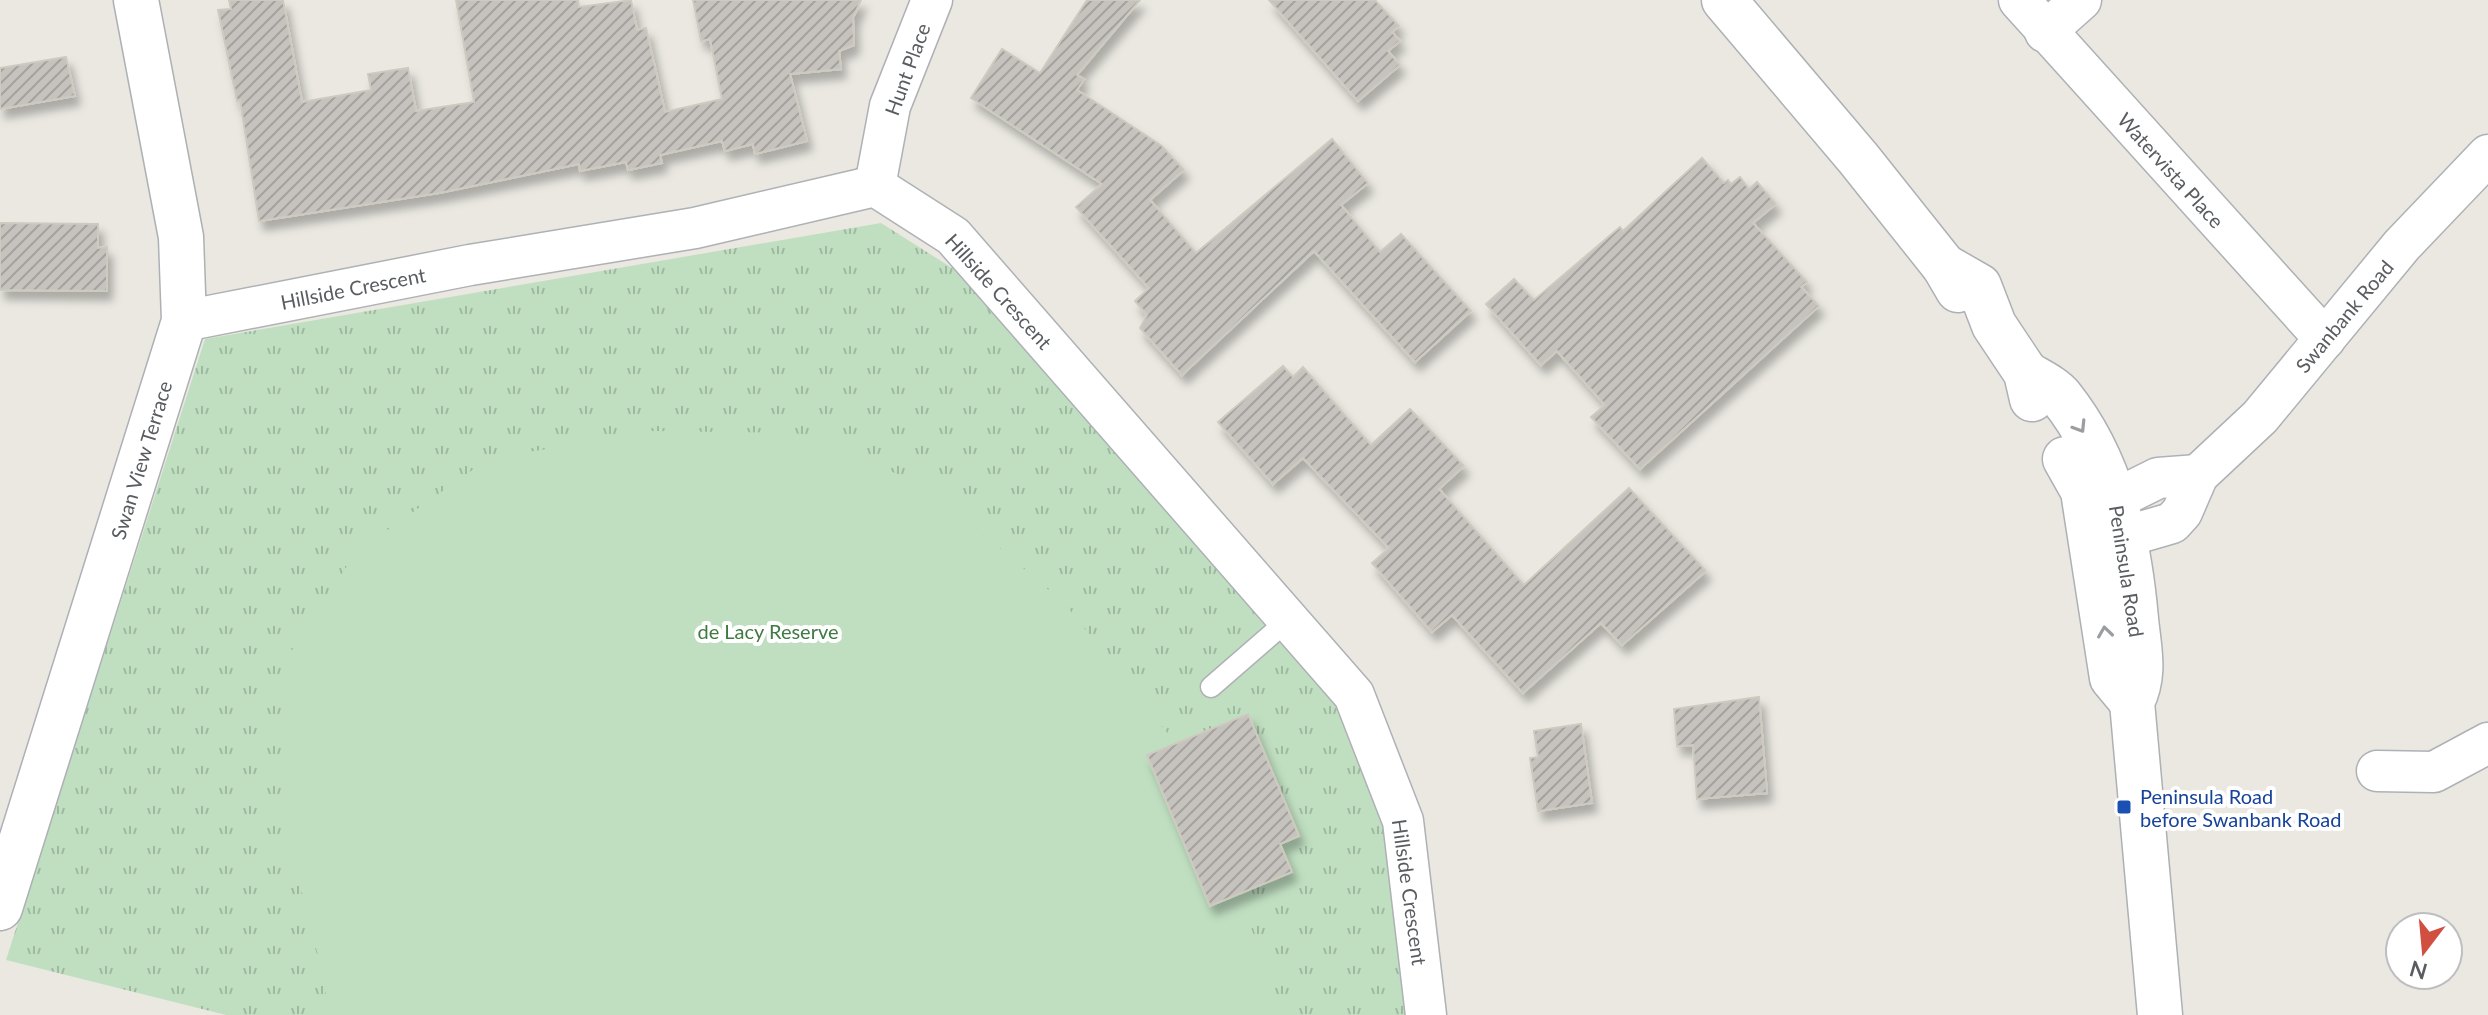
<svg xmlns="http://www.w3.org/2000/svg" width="2488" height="1015" font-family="Lato,sans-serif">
  <defs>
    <pattern id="park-tufts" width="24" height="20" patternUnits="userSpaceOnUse" patternTransform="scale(2)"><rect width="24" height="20" fill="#c0dfc1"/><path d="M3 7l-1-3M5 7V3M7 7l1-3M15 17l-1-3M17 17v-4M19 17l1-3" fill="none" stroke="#9fb8a0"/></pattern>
    <pattern id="building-hatch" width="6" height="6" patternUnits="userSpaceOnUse" patternTransform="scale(2)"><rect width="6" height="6" fill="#c6c3be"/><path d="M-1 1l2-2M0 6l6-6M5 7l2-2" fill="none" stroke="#a4a29e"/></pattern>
    <filter id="shadow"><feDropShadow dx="5" dy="9" stdDeviation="4" flood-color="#0004"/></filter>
  </defs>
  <rect width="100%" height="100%" fill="#eae8e1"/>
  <!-- park -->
  <path fill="url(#park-tufts)" d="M 881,223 L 960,273 L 1348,697 L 1378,756 L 1426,1015 L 226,1015 L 6,960 L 205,339 Z"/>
  <!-- pitch -->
  <path fill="#c0dfc1" d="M 653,431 L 796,433 L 927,486 L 1065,604 L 1177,745 L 1235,882 L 1282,1015 L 328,1015 L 325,983 L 283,818 L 290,653 L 356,552 L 488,459 Z"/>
  <!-- building -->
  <g fill="url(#building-hatch)" stroke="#cecac0" stroke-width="2" filter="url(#shadow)">
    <path d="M 229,0 L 283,0 L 302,102 L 371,90 L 368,74 L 408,68 L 416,111 L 474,102 L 456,0 L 578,0 L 579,7 L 631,0 L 637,30 L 646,28 L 665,112 L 722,99 L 710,39 L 701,41 L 693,0 L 861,0 L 853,18 L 854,45 L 839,51 L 841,69 L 790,74 L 807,141 L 755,154 L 753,144 L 725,151 L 722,141 L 660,155 L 662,163 L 628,170 L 626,162 L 580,171 L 579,164 L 439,193 L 259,221 L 240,100 L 237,101 L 218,10 L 231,9 Z"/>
    <path d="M 1087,0 L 1140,0 L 1077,75 L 1084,79 L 1077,90 L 1162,146 L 1184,170 L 1150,200 L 1196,253 L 1332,139 L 1368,183 L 1341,205 L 1380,252 L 1401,234 L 1471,311 L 1415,362 L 1314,251 L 1182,375 L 1140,328 L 1147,315 L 1135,301 L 1149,288 L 1076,207 L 1102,184 L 971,98 L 1002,49 L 1040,73 Z"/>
    <path d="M 1269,0 L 1375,0 L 1399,26 L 1392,32 L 1400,41 L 1388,51 L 1400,65 L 1358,101 Z"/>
    <path d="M 66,57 L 75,96 L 0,109 L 0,68 Z"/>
    <path d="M 1702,158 L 1724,183 L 1728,180 L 1731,184 L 1740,177 L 1749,189 L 1757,182 L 1776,204 L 1753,223 L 1807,282 L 1801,287 L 1819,306 L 1640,469 L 1591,417 L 1605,405 L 1557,351 L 1541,365 L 1486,304 L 1514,279 L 1534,300 L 1620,227 L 1623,231 Z"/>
    <path d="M 0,223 L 98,224 L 98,248 L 107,247 L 107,291 L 0,290 Z"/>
    <path d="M 1283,366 L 1293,377 L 1303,367 L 1371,445 L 1410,409 L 1464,466 L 1439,489 L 1524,585 L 1629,488 L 1706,571 L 1622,645 L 1601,623 L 1523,693 L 1452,615 L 1432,632 L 1372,563 L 1389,548 L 1303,458 L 1273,484 L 1218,422 Z"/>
    <path d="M 1759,697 L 1767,793 L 1697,799 L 1693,745 L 1677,746 L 1674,709 Z"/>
    <path d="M 1248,714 L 1299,836 L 1280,844 L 1292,872 L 1210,906 L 1147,755 Z"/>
    <path d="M 1581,724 L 1592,803 L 1538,811 L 1530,758 L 1538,757 L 1534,731 Z"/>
  </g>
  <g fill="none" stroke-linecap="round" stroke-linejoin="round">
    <defs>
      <path id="lane" d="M 1211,687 L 1288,620"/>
      <g id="street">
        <path d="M 2019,0 L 2325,339"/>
        <path d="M 2045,32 L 2081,0"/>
        <path d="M 875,186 L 890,106 L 932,0"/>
        <path d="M 184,321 L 470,265 L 695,228 L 875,186 L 953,236 L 1354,695 L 1403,821 L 1426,1015"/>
        <path d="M 2088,513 L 2158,478 L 2198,475"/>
        <path d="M 2093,546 L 2172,523 L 2182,512 L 2198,475 L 2260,417 L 2402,245 L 2488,155"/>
        <path d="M 2377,771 L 2434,772 L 2488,743"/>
      </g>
      <g id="secondary">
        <path d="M 1724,0 L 1858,158 L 1944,266 L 1958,290"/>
        <path d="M 1944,266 L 1979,286 L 1994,325 L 2026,373 L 2032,399"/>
        <path d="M 2026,373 C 2037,380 2053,387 2061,397 C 2112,461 2129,540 2136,619 C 2139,650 2146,674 2132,702 L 2160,1015"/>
        <path d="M 2065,459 L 2083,491 L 2112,678 L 2132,702"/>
        <path d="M 0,908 L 184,321 L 181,237 L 136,0"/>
      </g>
    </defs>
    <!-- lane casing -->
    <use href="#lane" stroke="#aeb1b5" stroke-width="23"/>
    <!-- street casing -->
    <use href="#street" stroke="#aeb1b5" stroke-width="43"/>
    <!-- secondary casing -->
    <use href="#secondary" stroke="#adb0b5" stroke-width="47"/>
    <!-- lane -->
    <use href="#lane" stroke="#fff" stroke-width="20"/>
    <!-- street -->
    <use href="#street" stroke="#fff" stroke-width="40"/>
    <!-- secondary -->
    <use href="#secondary" stroke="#fff" stroke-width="44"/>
  </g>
  <!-- one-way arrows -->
  <defs><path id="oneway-chevron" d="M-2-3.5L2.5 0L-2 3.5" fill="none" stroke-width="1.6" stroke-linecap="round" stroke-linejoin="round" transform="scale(2)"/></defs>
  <g stroke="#9b9da0">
    <use href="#oneway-chevron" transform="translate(2080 427) rotate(58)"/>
    <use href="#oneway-chevron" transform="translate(2105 632) rotate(-98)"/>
  </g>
  <!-- markers -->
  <rect fill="#1a4fb4" stroke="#fff" stroke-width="3" x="2116" y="799" width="16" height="16" rx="4"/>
  <g text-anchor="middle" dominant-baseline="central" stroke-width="8" stroke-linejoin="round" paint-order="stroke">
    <!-- street labels -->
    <g font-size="20" fill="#595c60" stroke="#fff">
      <text transform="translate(907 69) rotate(-70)">Hunt Place</text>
      <text transform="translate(2171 170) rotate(48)">Watervista Place</text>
      <text transform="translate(353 288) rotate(-11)">Hillside Crescent</text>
      <text transform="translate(999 291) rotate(48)">Hillside Crescent</text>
      <text transform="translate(2344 316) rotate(-50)">Swanbank Road</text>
      <text transform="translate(141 460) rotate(-73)">Swan View Terrace</text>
      <text transform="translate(2127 571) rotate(81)">Peninsula Road</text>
      <text transform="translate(1410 892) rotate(82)">Hillside Crescent</text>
    </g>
    <!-- park labels -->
    <g font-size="20" fill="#3e7a42" stroke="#fff">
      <text x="768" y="631">de Lacy Reserve</text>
    </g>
    <!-- transit labels -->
    <g font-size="20" fill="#164399" stroke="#fff" text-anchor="start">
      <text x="2140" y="796">Peninsula Road<tspan x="2140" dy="23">before Swanbank Road</tspan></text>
    </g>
  </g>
  <!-- north arrow -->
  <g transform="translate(2424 951) rotate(196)"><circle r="38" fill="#ffffff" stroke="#bdbebf" stroke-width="2"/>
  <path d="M0-6L14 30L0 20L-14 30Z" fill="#d14f40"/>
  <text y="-12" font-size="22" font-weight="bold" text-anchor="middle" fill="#595c60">N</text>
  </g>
</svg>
